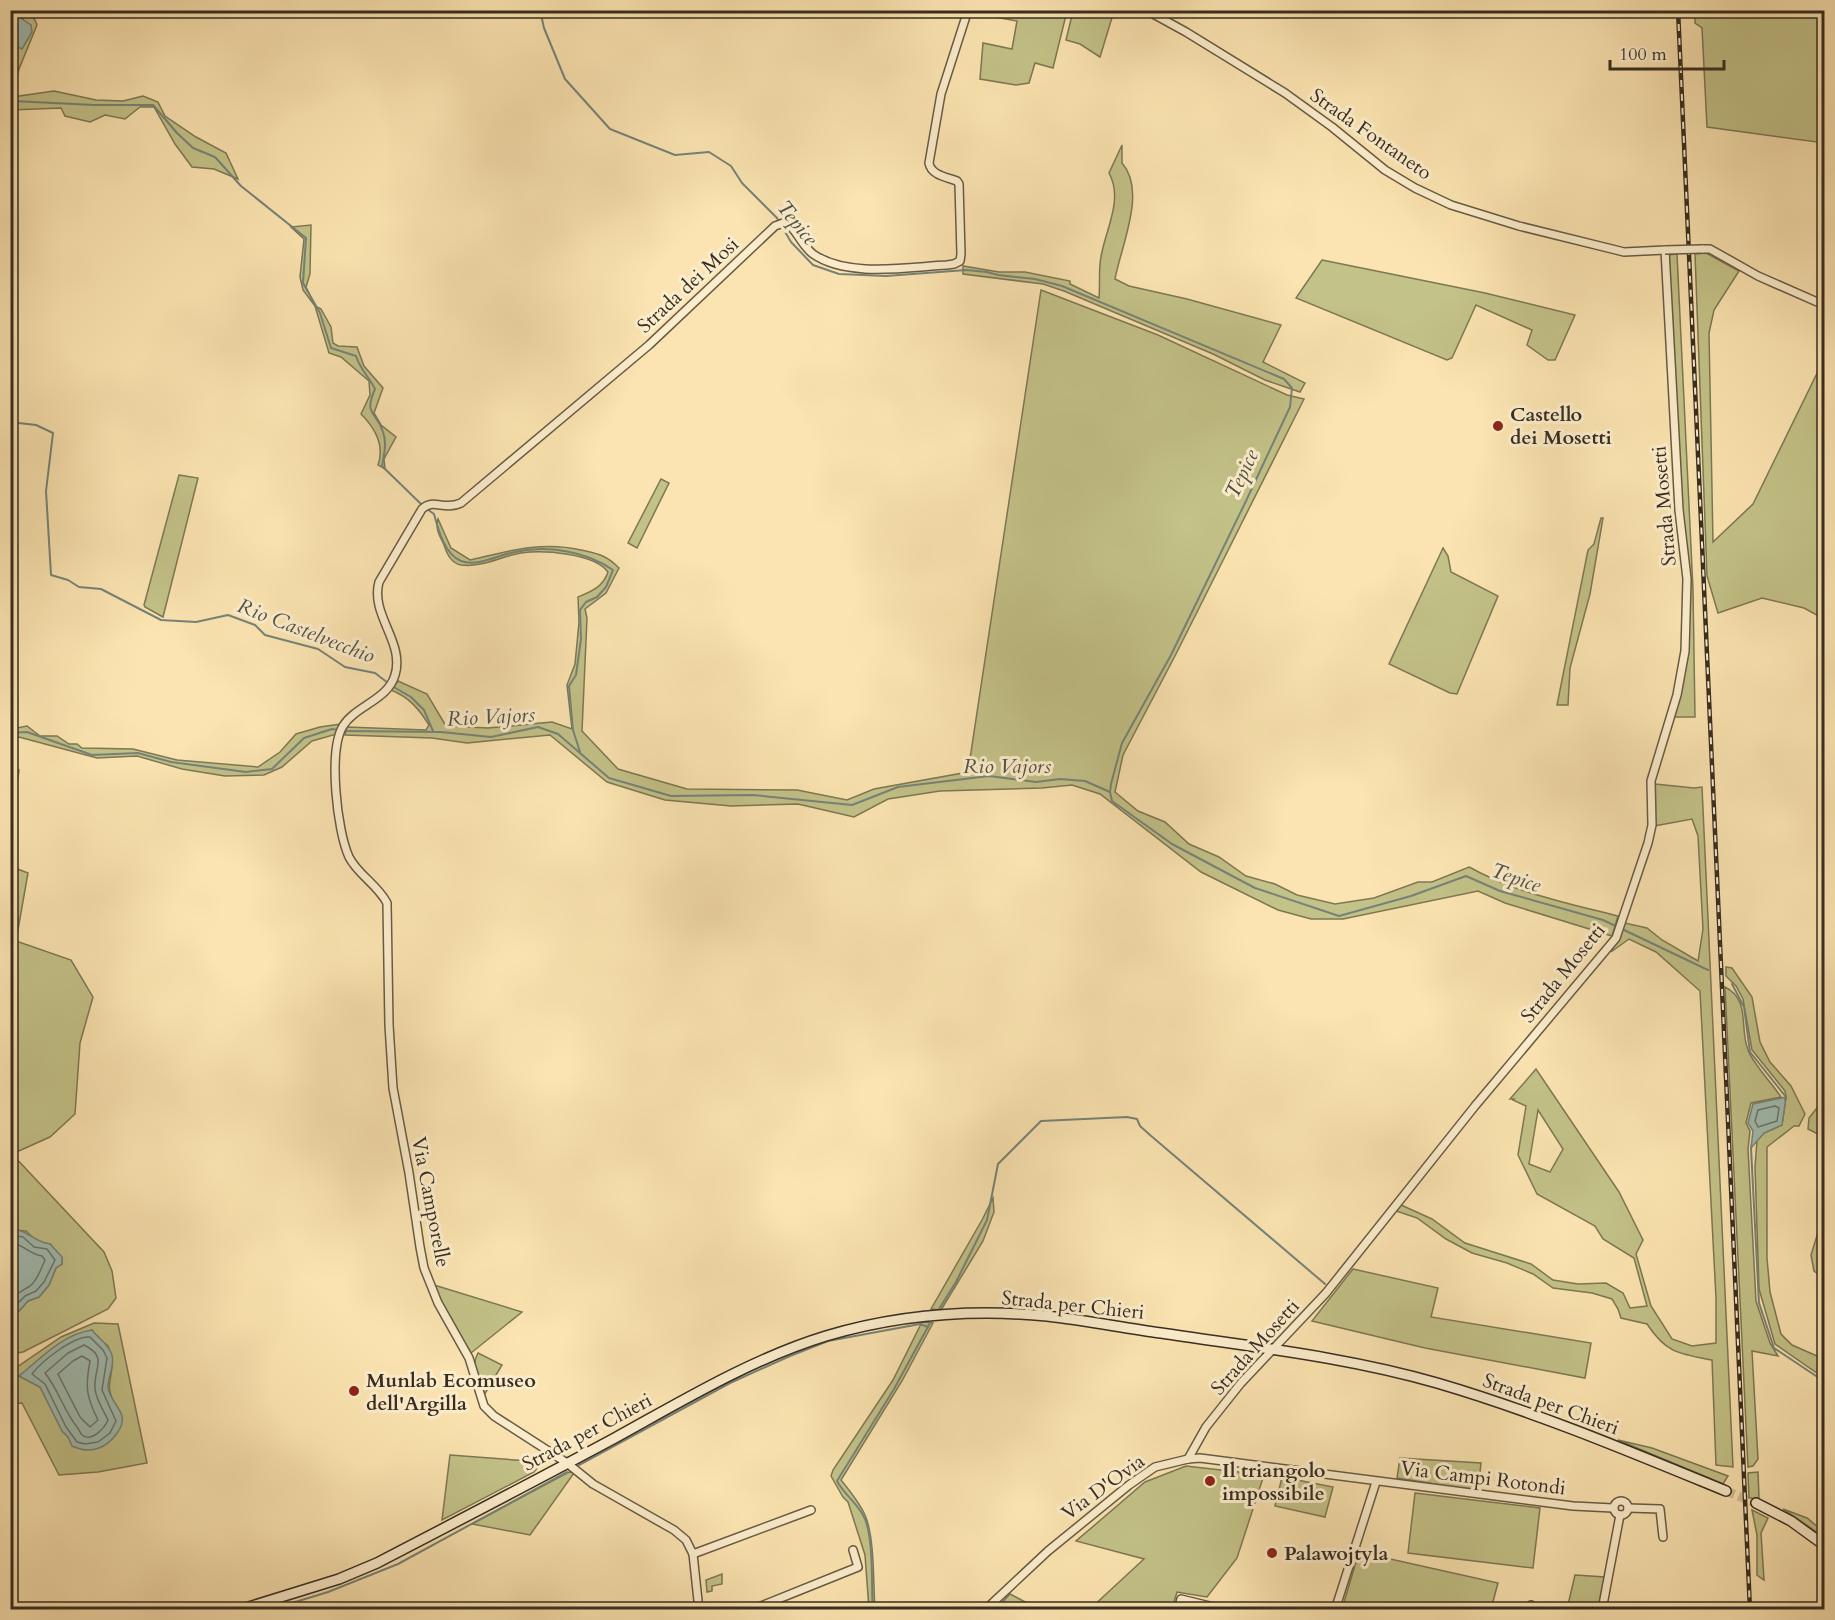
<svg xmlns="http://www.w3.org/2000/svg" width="1835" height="1620" font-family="Cardo,serif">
  <rect width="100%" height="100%" fill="#fbe4b1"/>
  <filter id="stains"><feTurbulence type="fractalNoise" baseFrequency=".00333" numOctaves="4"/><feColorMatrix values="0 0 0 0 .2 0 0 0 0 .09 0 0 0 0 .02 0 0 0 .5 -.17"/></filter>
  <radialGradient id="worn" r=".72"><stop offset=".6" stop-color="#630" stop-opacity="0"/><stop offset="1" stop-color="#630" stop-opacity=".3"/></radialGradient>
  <!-- green -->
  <g fill="#c3c288" stroke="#7d7854" stroke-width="1.5" fill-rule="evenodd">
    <path d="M 13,11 C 23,11 34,14 37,25 L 19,69 L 12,97 L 54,91 L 96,100 L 123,101 L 143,96 L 158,102 L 165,116 L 196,137 L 226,153 L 238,179 L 214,169 L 192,167 L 175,144 L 154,107 L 140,107 L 125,119 L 105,115 L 90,122 L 65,116 L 61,108 L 11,110 L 10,44 L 17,48 L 23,18 Z"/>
    <path d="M 984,11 L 1067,11 L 1053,68 L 1035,63 L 1029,83 L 1016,85 L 980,79 L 983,43 L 1012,49 L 1017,21 L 983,15 Z"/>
    <path d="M 1073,11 L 1114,11 L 1100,57 L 1080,44 L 1066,40 Z"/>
    <path d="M 1695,11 L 1824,11 L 1824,143 L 1707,127 L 1702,28 L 1695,23 Z"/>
    <path d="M 1122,145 L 1122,163 C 1147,191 1121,246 1115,279 L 1129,286 L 1187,299 L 1281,325 L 1263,362 L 1305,383 L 1300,392 L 1265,380 L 1213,354 L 1064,291 L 1043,284 L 963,274 L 963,266 L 999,272 L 1025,272 L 1070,281 L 1070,284 L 1099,298 C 1100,287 1099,275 1100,264 C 1102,235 1125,202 1109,173 Z"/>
    <path d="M 311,225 L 310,274 L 306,287 L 315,306 L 321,309 L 331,327 L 333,343 L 338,346 L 357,347 L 364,366 L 383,388 L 374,413 L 381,425 L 396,437 L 384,459 L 385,469 L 378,465 C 385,445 375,428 361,414 L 370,395 L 369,381 L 341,357 L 329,353 L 315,306 L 303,290 L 300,277 L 304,239 L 291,227 Z"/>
    <path d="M 1706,253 L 1739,271 L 1714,310 L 1709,333 L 1713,542 L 1753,504 L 1824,359 L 1824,619 L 1804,608 L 1762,598 L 1718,613 L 1707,576 L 1695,254 Z"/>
    <path d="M 1677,254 L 1693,589 L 1695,717 L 1673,717 L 1687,659 L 1668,255 Z"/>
    <path d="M 1322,260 L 1485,293 L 1575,315 L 1555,360 L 1548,360 L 1527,345 L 1532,330 L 1476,305 L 1452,358 L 1447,360 L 1296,298 Z"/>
    <path d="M 1041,290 L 1158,335 L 1287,395 L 1304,399 L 1176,654 L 1123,755 L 1115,792 L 1138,811 L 1165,822 L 1189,844 L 1219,857 L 1246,876 L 1275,884 L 1297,895 L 1335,904 L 1374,898 L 1418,882 L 1432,882 L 1469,867 C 1516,893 1567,903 1618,916 L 1612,936 L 1505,903 L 1478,891 L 1343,919 L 1311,919 L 1278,910 L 1201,872 L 1100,794 L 1072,785 L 1042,788 L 940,791 L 888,799 L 854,817 L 798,804 L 731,806 L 665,800 L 607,782 L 550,735 L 467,743 L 432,738 L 345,735 L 347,727 L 426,730 L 429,725 C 419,709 409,697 391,690 L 398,681 L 427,694 L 446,726 L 488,728 L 552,722 L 572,729 L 567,685 L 575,664 L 579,622 L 578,597 C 592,591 603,587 608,572 C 594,553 543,550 521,553 C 502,556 481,568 461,565 C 451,563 447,554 444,545 C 440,536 435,529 438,519 L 451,548 L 470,560 C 509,551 541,541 581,550 C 599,554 606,555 619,568 L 606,593 L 585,609 L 587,618 L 582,731 L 618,769 L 687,789 L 797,790 L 847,800 L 874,789 L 968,772 Z"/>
    <path d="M 179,475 L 198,478 L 163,617 L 145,607 L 144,605 Z"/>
    <path d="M 661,479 L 669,483 L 637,548 L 628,543 Z"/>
    <path d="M 1601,518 L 1603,518 L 1590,594 L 1570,668 L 1568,705 L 1557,705 L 1588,550 L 1594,544 Z"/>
    <path d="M 1443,548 L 1448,556 L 1451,572 L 1498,596 L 1457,694 L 1450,693 L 1389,664 Z"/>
    <path d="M 341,724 L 337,734 L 312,741 L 282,767 L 264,775 L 225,776 L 182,769 L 137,756 L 97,758 L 19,737 L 11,738 L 11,729 L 27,726 L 40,736 L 57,736 L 69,744 L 77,744 L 82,748 L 133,749 L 177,760 L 258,767 L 280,752 L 296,734 L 320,727 Z"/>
    <path d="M 11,770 L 19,770 L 11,825 L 10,770 Z"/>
    <path d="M 1655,784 L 1694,788 L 1702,787 L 1733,1467 L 1716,1465 L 1712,1360 C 1679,1354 1666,1353 1647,1324 L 1621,1318 L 1618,1309 L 1612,1299 L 1592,1293 L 1553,1288 L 1533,1274 L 1507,1263 L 1472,1253 L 1446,1239 L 1417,1218 L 1396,1211 L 1401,1205 L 1432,1219 L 1465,1243 L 1531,1264 L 1553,1280 L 1578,1284 L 1606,1283 L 1623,1293 L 1630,1308 L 1647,1306 L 1634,1258 L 1603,1239 L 1595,1226 L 1537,1194 L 1518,1155 L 1526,1106 L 1513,1100 L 1514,1099 L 1510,1099 L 1536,1069 L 1619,1192 L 1643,1240 L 1636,1254 L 1651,1306 L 1672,1339 L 1692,1346 L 1716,1343 L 1716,1298 L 1700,991 L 1656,952 L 1629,939 L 1611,952 L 1625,923 L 1647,928 L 1662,940 L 1698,961 L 1703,929 L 1698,836 L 1692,819 L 1654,826 ZM 1538,1110 L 1563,1149 L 1550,1172 L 1529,1164 Z"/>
    <path d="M 10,866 L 28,873 L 16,941 L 71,960 L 93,997 L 80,1043 L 75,1114 L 50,1137 L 12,1154 L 104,1252 L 112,1271 L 116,1298 L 108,1309 L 23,1352 L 11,1354 L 11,1320 L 28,1301 L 39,1297 L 49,1285 L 56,1268 L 62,1264 L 62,1258 L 50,1244 L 37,1242 L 26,1231 L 11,1230 Z"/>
    <path d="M 1726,967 L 1732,968 L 1752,997 L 1760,1042 L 1770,1062 L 1791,1086 L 1805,1114 L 1799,1126 L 1794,1126 L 1767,1147 L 1767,1258 L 1770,1292 L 1781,1334 L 1792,1345 L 1824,1359 L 1824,1381 L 1821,1376 L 1775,1344 L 1759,1289 L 1755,1167 L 1757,1140 L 1764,1133 L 1782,1125 L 1786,1097 L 1785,1091 L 1752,1050 L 1743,999 L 1736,986 L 1726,976 Z"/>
    <path d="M 1725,987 C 1751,1000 1739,1028 1748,1050 C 1753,1064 1772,1083 1781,1097 L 1751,1103 L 1746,1123 L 1750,1131 L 1748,1149 L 1756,1301 L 1770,1343 L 1778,1356 L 1752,1351 L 1758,1459 L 1753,1466 L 1748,1467 Z"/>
    <path d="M 1824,1099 L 1824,1137 L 1808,1129 L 1809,1118 Z"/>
    <path d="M 993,1198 L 994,1212 L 983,1241 L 941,1310 L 931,1309 L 982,1220 Z"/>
    <path d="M 1824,1213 L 1824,1278 L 1814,1271 L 1811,1255 Z"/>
    <path d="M 1353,1269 L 1438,1288 L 1431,1317 L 1591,1343 L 1585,1378 L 1425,1348 L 1312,1321 Z"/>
    <path d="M 434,1285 L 522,1312 L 471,1353 L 443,1308 Z"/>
    <path d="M 922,1322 L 933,1323 L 902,1381 L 841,1480 C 850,1491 859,1502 865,1515 C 875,1538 873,1584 875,1609 L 869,1609 L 865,1555 L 848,1502 L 843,1497 L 831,1476 L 833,1470 L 893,1380 Z"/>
    <path d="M 94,1323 L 118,1324 L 147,1463 L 98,1472 L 59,1475 L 22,1403 L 11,1404 L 10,1372 L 61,1337 ZM 92,1330 L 99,1339 L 108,1346 C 110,1352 113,1360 112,1366 C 111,1383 106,1383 113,1401 L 68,1437 L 62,1430 L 40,1387 L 19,1376 Z"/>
    <path d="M 478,1353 L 502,1365 L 483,1397 C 478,1382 470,1367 478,1353 Z"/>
    <path d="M 1618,1440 L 1652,1448 L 1728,1476 L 1723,1484 Z"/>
    <path d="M 450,1455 L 542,1462 L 534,1472 L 442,1520 Z"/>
    <path d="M 1400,1458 L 1481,1463 L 1478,1491 L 1397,1478 Z"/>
    <path d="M 1186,1466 L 1264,1475 L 1237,1558 L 1207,1597 L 1177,1592 L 1172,1609 L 1090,1609 L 1144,1559 L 1076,1541 L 1145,1482 Z"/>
    <path d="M 569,1472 L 574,1473 L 530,1535 L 472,1524 Z"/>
    <path d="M 1758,1472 L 1759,1498 L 1749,1498 L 1748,1473 Z"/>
    <path d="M 1282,1477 L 1333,1487 L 1325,1517 L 1275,1506 Z"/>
    <path d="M 1415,1493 L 1540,1508 L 1533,1568 L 1408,1553 Z"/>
    <path d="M 1783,1509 L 1807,1518 L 1824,1532 L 1824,1537 Z"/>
    <path d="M 1752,1510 L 1768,1518 L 1761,1533 L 1764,1580 L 1757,1575 L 1757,1535 Z"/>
    <path d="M 1359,1552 L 1498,1583 L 1491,1609 L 1342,1609 Z"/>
    <path d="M 722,1574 L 722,1584 L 712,1586 L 712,1591 L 707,1592 L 706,1580 Z"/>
    <path d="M 1575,1575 L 1605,1577 L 1598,1609 L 1567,1609 Z"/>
    <path d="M 1010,1594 L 1029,1604 L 1024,1609 L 996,1609 Z"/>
  </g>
  <!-- water -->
  <g fill="#a0bdb3" stroke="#768379" stroke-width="1.5">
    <path d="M 10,11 L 31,25 L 32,32 L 22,49 L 11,44 Z"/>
    <path d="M 1786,1097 L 1782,1125 L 1764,1133 L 1751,1148 L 1753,1131 L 1748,1123 L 1753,1104 Z"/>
    <path d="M 15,1229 C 31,1233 33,1241 50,1244 L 62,1257 L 62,1264 L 56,1268 L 49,1285 L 39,1297 L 28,1301 L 11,1320 L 11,1230 Z"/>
    <path d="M 92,1330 C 99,1339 109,1344 112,1355 C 115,1366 108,1376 108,1387 C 109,1398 119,1406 122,1416 C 125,1428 110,1444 99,1448 C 90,1452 81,1450 72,1446 L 68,1437 L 62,1431 L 40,1387 L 19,1376 C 41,1358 63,1334 92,1330 Z"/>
  </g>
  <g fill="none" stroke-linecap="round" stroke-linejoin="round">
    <!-- shore -->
    <g stroke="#6c756a" stroke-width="1.5">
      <path d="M 1775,1106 L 1779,1108 L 1777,1121 L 1758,1127 L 1755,1121 L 1758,1110 Z"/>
      <path d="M 10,1235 L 23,1237 L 34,1247 L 47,1249 L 55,1260 L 44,1282 L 36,1291 L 25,1296 L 10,1311"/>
      <path d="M 10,1243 C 23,1243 28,1254 42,1256 L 45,1260 C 41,1268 38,1280 30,1286 C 22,1291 18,1292 10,1300"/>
      <path d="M 90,1337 L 103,1350 L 107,1358 L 102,1390 L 116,1421 L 110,1433 L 98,1442 L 85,1444 L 77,1442 L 66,1427 L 45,1384 L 32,1374 C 42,1361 73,1336 90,1337 Z"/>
      <path d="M 84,1345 C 109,1357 93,1368 95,1389 C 96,1400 104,1411 108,1420 C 105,1427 92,1443 82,1435 C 80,1433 79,1429 77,1427 C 64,1411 58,1389 45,1373 L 68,1353 Z"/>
      <path d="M 82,1356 L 90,1361 C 85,1387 86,1396 98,1420 L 90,1427 L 80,1417 L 58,1374 L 73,1361 Z"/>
    </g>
    <!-- stream -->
    <g stroke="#768379" stroke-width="2">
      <path d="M 540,10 L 544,28 L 565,79 L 610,129 L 675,155 L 709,152 L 731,166 L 742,183 L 777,218 L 791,242 L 813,265 L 839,274 L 886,276 L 966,270 L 987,272 L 998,275 L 1035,279 L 1062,286 L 1284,379 L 1292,388 L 1290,407 L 1246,501 L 1171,655 L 1122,743 L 1111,784 L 1110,792 L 1112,801 L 1172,844 L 1255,888 L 1339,916 L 1411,896 L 1466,876 L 1500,891 L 1603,920 L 1708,970"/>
      <path d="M 10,72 L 17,48"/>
      <path d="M 10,97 L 13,101 L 94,105 L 153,105 L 177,133 L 193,148 L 215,157 L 241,186 L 306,238 L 303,283 L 320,313 L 331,348 L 356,356 C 360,369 369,377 375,389 C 363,416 377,411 383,432 C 387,443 384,455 382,466 L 422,505"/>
      <path d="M 10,422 L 36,425 L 53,433 L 46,491 L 51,575 L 68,580 L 79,587 L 101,589 L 161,620 L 196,622 L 228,615 L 255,625 L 265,635 L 318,649 L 345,667 L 375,673 L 388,683"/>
      <path d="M 427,509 L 434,514 C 438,529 445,555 461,561 C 478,567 498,555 515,552 C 547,545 586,551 613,570 L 606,587 L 597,597 L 586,602 L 580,610 L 581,639 L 576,675 L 569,686 L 573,730 L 580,752"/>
      <path d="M 392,686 L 411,697 L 424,710 L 433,731"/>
      <path d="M 344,731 L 441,732 L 491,737 L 538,727 L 558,734 L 609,778 L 671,796 L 753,795 L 852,805 L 898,787 L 989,776 L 1036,782 L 1060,779 L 1085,781 L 1110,792"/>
      <path d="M 10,733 L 27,732 L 92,755 L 138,753 L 171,762 L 246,772 L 272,769 L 304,738 L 332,729 L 339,730"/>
      <path d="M 1732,984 L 1744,1007 L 1750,1052 L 1786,1097 L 1785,1100"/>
      <path d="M 1752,1146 L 1751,1148 L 1759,1303 L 1774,1348 L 1819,1378 L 1824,1387"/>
      <path d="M 939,1309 L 956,1282 L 987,1220 L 998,1164 L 1041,1121 L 1127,1117 L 1137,1119 L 1140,1126 L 1150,1135 L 1325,1284"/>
      <path d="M 579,1465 L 730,1383 L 790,1356 L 828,1341 L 920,1324 L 928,1327"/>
      <path d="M 269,1610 L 328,1592 L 398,1564 L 567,1472"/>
      <path d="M 873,1610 C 871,1585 874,1541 865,1519 C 858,1503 845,1496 837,1481 L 894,1389 L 930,1323"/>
    </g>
    <!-- secondary-tunnel -->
    <path stroke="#d4bf94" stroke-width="9" stroke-dasharray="9 4.5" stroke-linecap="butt" d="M 1726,1491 L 1756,1503"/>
    <defs>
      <g id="minor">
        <path d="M 1146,10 L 1186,32 L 1285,93 L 1332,127 L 1385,170 L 1415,188 L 1451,205 L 1519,226 L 1612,249 L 1624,252 L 1665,250 L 1679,510 L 1687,579 L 1685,651 L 1677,695 L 1651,781 L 1652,825 L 1648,843 L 1616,938 L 1475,1106 L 1326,1293 L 1241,1383 L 1206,1427 L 1188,1459"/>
        <path d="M 1702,249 L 1710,249 L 1758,276 L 1824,305"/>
        <circle cx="1621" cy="1508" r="7"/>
        <path d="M 1628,1508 L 1660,1509 L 1663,1537"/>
        <path d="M 693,1554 L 811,1510"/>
        <path d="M 699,1610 L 693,1554 L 686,1540 L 674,1530 L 593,1484 L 567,1463 L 494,1416 L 484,1406 L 469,1358 L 438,1303 L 424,1268 L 420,1247 L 409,1173 L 393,1088 L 389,1025 L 387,903 C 377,884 358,875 349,857 C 337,831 328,751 343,726 C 355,706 388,700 395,675 C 405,642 370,615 379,582 L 422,509 C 433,498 444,511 461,503 L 649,345 L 775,226 L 786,222 C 797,230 801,245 813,254 C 847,278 908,267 947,265 L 954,264 L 960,261 L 961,254 L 959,184 L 957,181 C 946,177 931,175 929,163 L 941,94 L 968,10"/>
        <path d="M 751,1610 L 858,1567 L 853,1550"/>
        <path d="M 985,1610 L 1048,1551 L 1129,1485 L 1155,1467 L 1188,1459 L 1200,1458 L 1573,1506 L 1613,1508"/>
        <path d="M 1178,1610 L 1181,1599 L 1226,1610"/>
        <path d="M 1335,1610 L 1376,1482"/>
        <path d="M 1530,1610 L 1531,1605"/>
        <path d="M 1602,1610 L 1620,1515"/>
      </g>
      <g id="secondary">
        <path d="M 1756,1503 L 1791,1521 L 1824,1545"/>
        <path d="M 239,1610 L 339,1579 L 377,1563 C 456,1522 535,1481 613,1439 C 682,1401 751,1359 826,1336 C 897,1315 974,1309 1047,1316 C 1085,1320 1123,1328 1161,1333 C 1253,1347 1347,1357 1437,1383 C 1536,1412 1631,1452 1726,1491"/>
      </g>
    </defs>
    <!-- minor casing -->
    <use href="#minor" stroke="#685b45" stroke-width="10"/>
    <!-- secondary casing -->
    <use href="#secondary" stroke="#372d21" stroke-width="12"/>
    <!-- minor -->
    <use href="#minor" stroke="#fcedcc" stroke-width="7"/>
    <!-- secondary -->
    <use href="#secondary" stroke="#fcedcc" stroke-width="9"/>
    <defs>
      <path id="rail" d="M 1678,10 L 1750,1610"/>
    </defs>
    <!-- rail casing -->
    <use href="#rail" stroke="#372d21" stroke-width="4.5"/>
    <!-- rail -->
    <use href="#rail" stroke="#fcedcc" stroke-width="2" stroke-dasharray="7" stroke-linecap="butt"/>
    <defs>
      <path id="minor-bridge" d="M 1665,250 L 1702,249"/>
    </defs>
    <!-- minor-bridge casing -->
    <use href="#minor-bridge" stroke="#685b45" stroke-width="10" stroke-linecap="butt"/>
    <!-- minor-bridge -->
    <use href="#minor-bridge" stroke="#fcedcc" stroke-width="7"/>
  </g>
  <!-- markers -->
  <g fill="#8f2418" stroke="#fcedcc" stroke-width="2">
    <circle cx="1498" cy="426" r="6"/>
    <circle cx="354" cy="1391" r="6"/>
    <circle cx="1210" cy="1481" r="6"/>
    <circle cx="1272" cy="1553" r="6"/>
  </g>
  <g text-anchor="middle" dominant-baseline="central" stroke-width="6" stroke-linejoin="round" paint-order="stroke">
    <!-- street labels -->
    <g font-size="20" fill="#372d21" stroke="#fcedcc">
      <text transform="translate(1371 134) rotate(35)">Strada Fontaneto</text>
      <text transform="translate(688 285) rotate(-43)">Strada dei Mosi</text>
      <text transform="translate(1664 506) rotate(-95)">Strada Mosetti</text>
      <text transform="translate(1563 973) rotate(-51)">Strada Mosetti</text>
      <text transform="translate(431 1202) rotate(79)">Via Camporelle</text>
      <text transform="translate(1073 1305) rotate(6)">Strada per Chieri</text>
      <text transform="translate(1255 1347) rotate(-48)">Strada Mosetti</text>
      <text transform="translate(1551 1404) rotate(20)">Strada per Chieri</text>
      <text transform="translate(587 1432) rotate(-28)">Strada per Chieri</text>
      <text transform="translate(1483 1478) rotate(7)">Via Campi Rotondi</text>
      <text transform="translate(1103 1487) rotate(-36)">Via D'Ovia</text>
    </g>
    <!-- poi labels -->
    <g font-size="20" font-weight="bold" fill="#372d21" stroke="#fcedcc" text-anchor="start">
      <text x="1510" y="414">Castello<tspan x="1510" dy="23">dei Mosetti</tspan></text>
      <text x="366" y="1380">Munlab Ecomuseo<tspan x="366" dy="23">dell'Argilla</tspan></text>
      <text x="1222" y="1470">Il triangolo<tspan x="1222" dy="23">impossibile</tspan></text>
      <text x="1284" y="1553">Palawojtyla</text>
    </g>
    <!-- water labels -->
    <g font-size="21" font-style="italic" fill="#515146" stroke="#fcedcc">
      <text transform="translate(797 223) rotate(51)">Tepice</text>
      <text transform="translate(1242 474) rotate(-65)">Tepice</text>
      <text transform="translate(306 631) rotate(21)">Rio Castelvecchio</text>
      <text transform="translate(491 717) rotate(-3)">Rio Vajors</text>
      <text x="1007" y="766">Rio Vajors</text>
      <text transform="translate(1516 878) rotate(19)">Tepice</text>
    </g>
  </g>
  <!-- margin -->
  <rect width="1835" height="1620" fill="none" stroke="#fbe4b1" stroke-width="36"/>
  <rect x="12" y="12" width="1811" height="1596" fill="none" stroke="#372d21" stroke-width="3"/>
  <rect x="18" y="18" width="1799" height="1584" fill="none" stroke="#372d21" stroke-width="1.5"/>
  <!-- scale -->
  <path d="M1610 60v9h114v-9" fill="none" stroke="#372d21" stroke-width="3"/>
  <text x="1619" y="60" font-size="18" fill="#372d21" stroke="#fcedcc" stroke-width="4.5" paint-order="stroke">100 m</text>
  <rect width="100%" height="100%" filter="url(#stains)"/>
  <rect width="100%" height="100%" fill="url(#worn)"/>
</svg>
